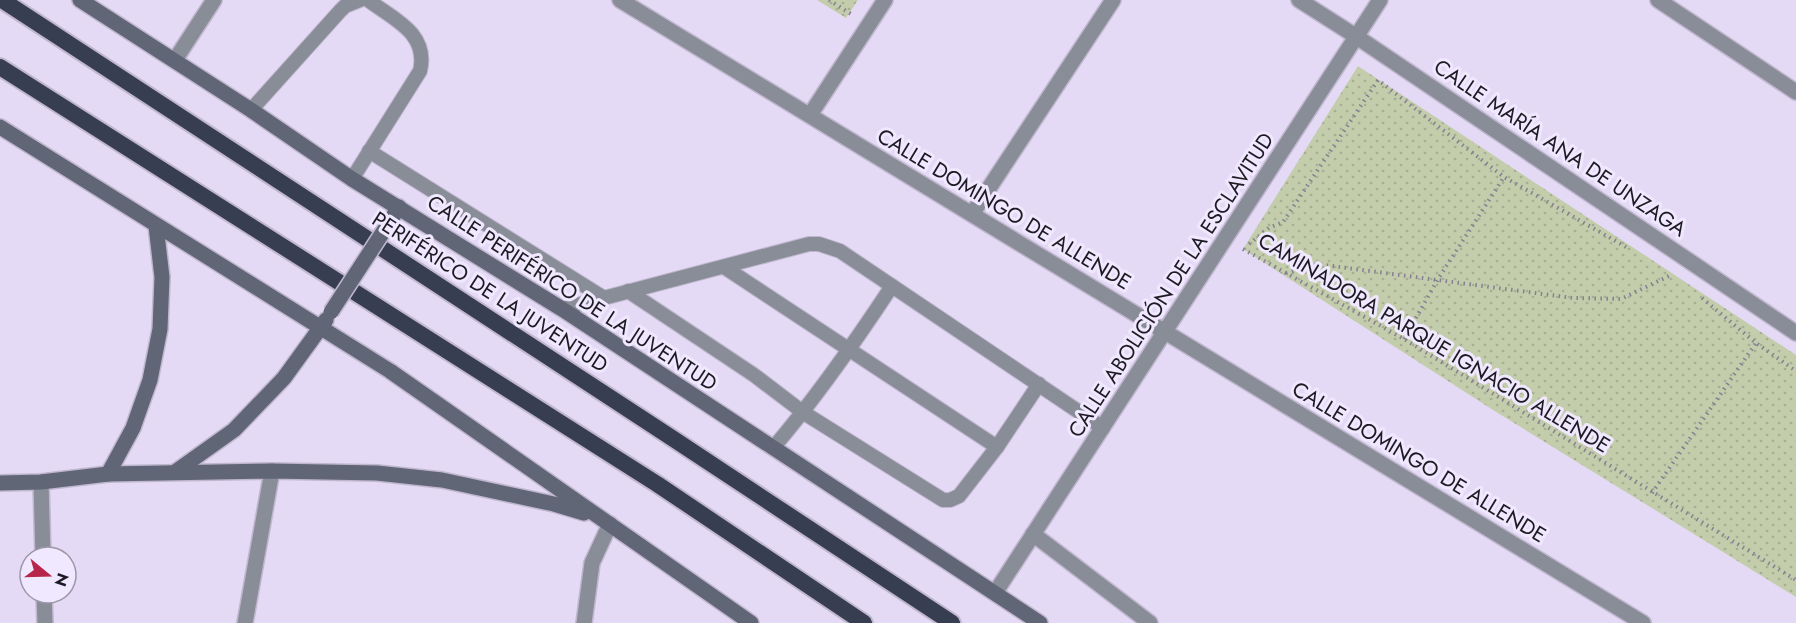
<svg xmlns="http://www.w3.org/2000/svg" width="1796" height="623" font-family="Jost,sans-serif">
  <defs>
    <pattern id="park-dots" width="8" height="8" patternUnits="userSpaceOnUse" patternTransform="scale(1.5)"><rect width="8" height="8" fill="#c3cdab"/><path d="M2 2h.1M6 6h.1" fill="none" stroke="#a7af93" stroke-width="1.8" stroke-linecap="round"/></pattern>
  </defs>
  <rect width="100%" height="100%" fill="#e4daf5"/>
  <!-- park -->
  <g fill="url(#park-dots)">
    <path d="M 817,0 L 858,0 L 846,18 Z"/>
    <path d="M 1358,66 L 1796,355 L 1796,597 L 1493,410 L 1243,249 Z"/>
  </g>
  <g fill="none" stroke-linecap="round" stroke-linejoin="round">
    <defs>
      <g id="service">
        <path d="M 251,110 L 340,11 L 345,6 L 360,0"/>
        <path d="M 369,151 L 604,298"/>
        <path d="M 352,179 L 420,71 C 429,33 393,19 368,0"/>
        <path d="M 724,267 L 997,447"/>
        <path d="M 628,291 L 754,375 L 804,413 L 943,500 L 950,500 L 959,496 L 997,447 L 1039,384"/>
        <path d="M 562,309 L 809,244 L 819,244 L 840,251 L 1103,428"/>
        <path d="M 773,448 C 817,397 855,342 892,286"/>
      </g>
      <g id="minor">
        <path d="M 620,0 L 1643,623"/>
        <path d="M 1299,0 L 1357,37 L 1796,333"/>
        <path d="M 1658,0 L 1796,92"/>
        <path d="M 810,115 L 885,0"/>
        <path d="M 972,214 L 1113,0"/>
        <path d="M 41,482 L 43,557"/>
        <path d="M 1033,534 L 1150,623"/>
        <path d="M 44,593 L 45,623"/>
        <path d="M 245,623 L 272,471"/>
        <path d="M 584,623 L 592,563 L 610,524"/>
      </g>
      <g id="tertiary">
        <path d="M 175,60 L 214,0"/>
        <path d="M 995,593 L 1380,0"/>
      </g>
      <g id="secondary">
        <path d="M 80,0 L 251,110 L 352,179 L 562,309 L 1040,623"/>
        <path d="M 0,127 L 390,371 L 751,623"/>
        <path d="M 385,229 L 399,207"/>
        <path d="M 175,472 L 234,430 L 284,378 L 326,320"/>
        <path d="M 108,474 L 133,428 L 150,380 L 160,329 L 162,277 L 156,226"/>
        <path d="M 0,483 L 41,482 L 108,474 L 272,471 L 377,473 L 442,480 L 554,504 L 584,513"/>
      </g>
      <g id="trunk">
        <path d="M 2,0 L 672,438 L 952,623"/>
        <path d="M 0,67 L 657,484 L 864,623"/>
      </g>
    </defs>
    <!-- service casing -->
    <use href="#service" stroke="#c0b7cf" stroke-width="16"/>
    <!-- minor casing -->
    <use href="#minor" stroke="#c0b7cf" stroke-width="18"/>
    <!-- tertiary casing -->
    <use href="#tertiary" stroke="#c0b7cf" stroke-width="18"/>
    <!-- secondary casing -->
    <use href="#secondary" stroke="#c0b7cf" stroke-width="18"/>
    <!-- trunk casing -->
    <use href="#trunk" stroke="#c0b7cf" stroke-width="20"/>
    <!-- path -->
    <g stroke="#867f92" stroke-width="4" stroke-dasharray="1.5 4.5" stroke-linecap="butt">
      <path d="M 829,0 L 851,14"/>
      <path d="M 1249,244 L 1269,228 L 1283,222 L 1378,80 L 1504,177 L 1626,247"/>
      <path d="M 1243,249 L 1404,339 L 1796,580"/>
      <path d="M 1286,273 L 1317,264 L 1573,298 L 1621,299 L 1671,275"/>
      <path d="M 1702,298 L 1756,343 L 1796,371"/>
      <path d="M 1404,339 L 1438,279 L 1504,177"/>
      <path d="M 1652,493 L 1756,343"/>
    </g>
    <!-- service -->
    <use href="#service" stroke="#898d98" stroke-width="14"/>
    <!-- minor -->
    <use href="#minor" stroke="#898d98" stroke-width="15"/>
    <!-- tertiary -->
    <use href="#tertiary" stroke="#898d98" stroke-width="15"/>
    <!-- secondary -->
    <use href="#secondary" stroke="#606676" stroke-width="15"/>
    <!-- trunk -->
    <use href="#trunk" stroke="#383e52" stroke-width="16"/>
    <defs>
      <path id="secondary-bridge" d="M 331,312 L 385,229"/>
    </defs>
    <!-- secondary-bridge casing -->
    <use href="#secondary-bridge" stroke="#c0b7cf" stroke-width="18" stroke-linecap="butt"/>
    <!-- secondary-bridge -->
    <use href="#secondary-bridge" stroke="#606676" stroke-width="15"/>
  </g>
  <g text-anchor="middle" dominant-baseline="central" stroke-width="6" stroke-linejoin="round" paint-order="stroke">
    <!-- street labels -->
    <g font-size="21" fill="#1d1a23" stroke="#f0e8fe">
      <text transform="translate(1560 148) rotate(34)">CALLE MARÍA ANA DE UNZAGA</text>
      <text transform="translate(1004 209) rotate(31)">CALLE DOMINGO DE ALLENDE</text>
      <text transform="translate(1171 285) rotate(-57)">CALLE ABOLICIÓN DE LA ESCLAVITUD</text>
      <text transform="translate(490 292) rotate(33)">PERIFÉRICO DE LA JUVENTUD</text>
      <text transform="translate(572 293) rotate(33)">CALLE PERIFÉRICO DE LA JUVENTUD</text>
      <text transform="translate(1434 343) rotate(31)">CAMINADORA PARQUE IGNACIO ALLENDE</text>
      <text transform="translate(1419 462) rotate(31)">CALLE DOMINGO DE ALLENDE</text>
    </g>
  </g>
  <!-- north arrow -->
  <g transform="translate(48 575) rotate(109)"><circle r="28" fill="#f0e8fe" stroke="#9c96a6" stroke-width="1.5"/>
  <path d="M0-4.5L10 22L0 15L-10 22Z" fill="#b7264a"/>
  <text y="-9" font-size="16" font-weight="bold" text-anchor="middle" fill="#1d1a23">N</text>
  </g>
</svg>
